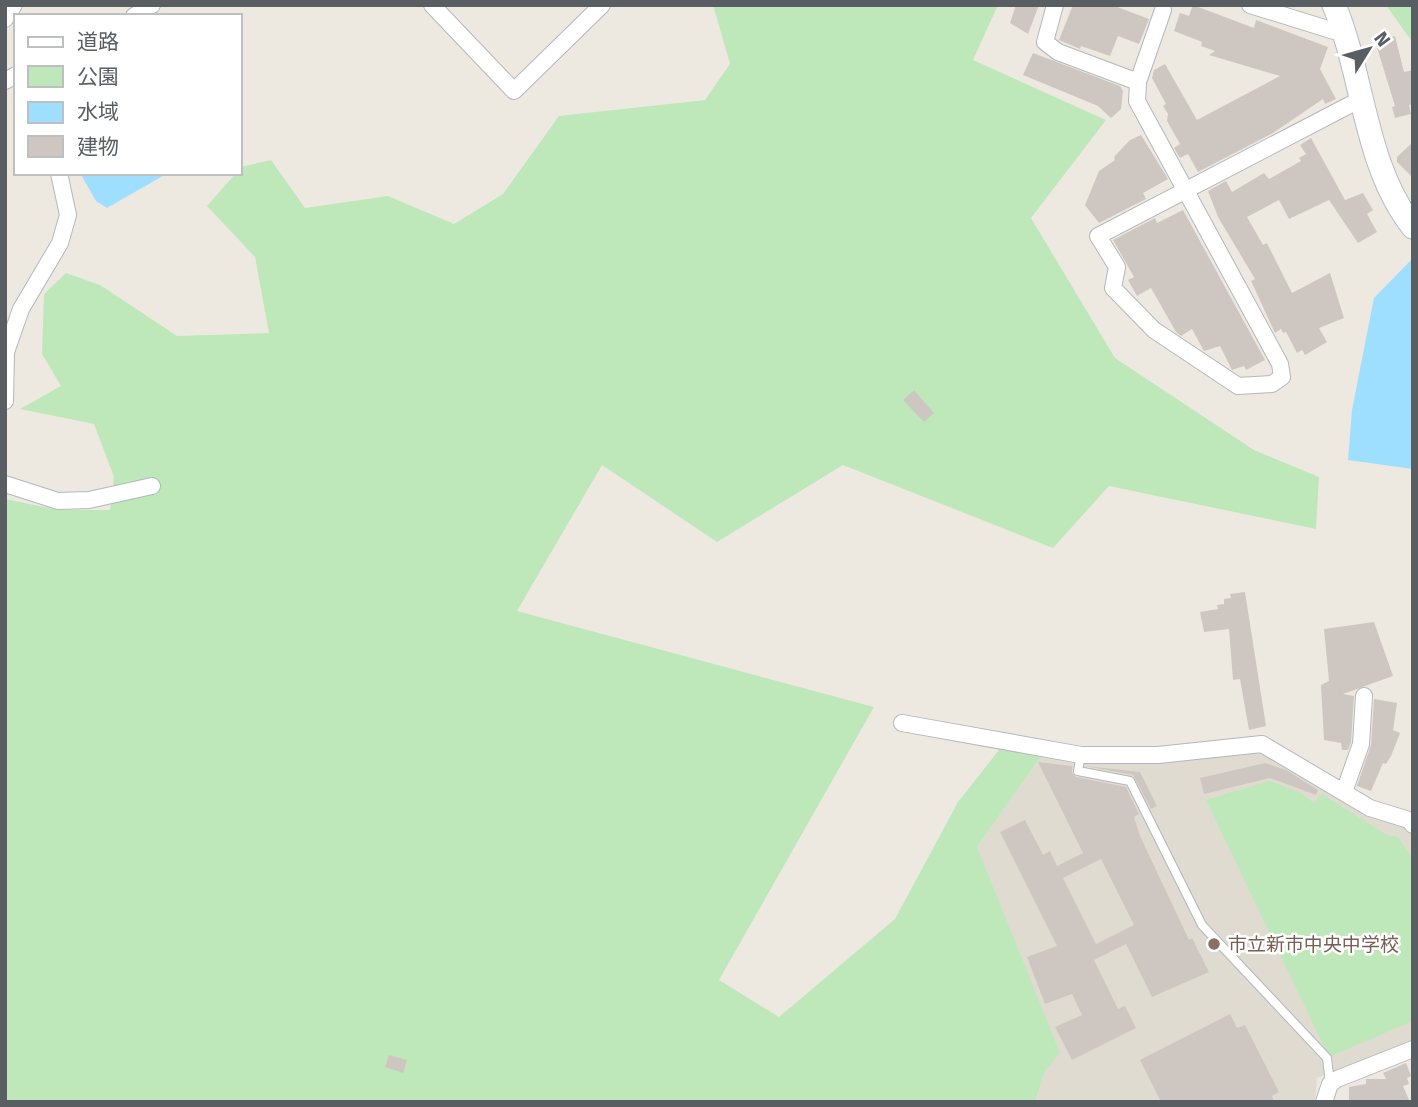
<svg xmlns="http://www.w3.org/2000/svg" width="1418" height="1107" font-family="'Fira Sans','Noto Sans JP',sans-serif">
  <rect width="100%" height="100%" fill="#eee9e0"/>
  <!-- education -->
  <path fill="#e0dbd0" d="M 1256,753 L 1283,760 L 1406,824 L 1413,834 L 1413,1040 L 1317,1078 L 1315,1102 L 1035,1102 L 1045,1071 L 977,847 L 1042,755 L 1149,764 Z"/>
  <!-- green -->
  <g fill="#bee8b9">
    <path d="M 713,5 L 998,5 L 973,60 L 1106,120 L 1031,218 L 1115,358 L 1254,450 L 1319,477 L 1316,529 L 1109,486 L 1053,548 L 843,465 L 717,542 L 602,465 L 517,611 L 874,707 L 719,980 L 779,1017 L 895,919 L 958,802 L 999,750 L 1042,755 L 977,847 L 1060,1053 L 1045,1071 L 1035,1102 L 5,1102 L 5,499 L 59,510 L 110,510 L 114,477 L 94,424 L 20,409 L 61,386 L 42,354 L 44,294 L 66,273 L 100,285 L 177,336 L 269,333 L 255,257 L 207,206 L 236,173 L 240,173 L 241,167 L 271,160 L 305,208 L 388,196 L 454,224 L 503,194 L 559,116 L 705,100 L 730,64 Z"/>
    <path d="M 1386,5 L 1413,5 L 1413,43 Z"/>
    <path d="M 1269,781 L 1299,792 L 1314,803 L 1322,794 L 1387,835 L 1398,837 L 1413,859 L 1413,1021 L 1329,1057 L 1206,800 Z"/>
  </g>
  <!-- water -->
  <g fill="#9edfff">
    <path d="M 80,173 L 168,173 L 107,208 L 96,201 Z"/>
    <path d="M 1413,258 L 1413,469 L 1348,460 L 1352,410 L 1374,298 Z"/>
  </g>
  <!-- building -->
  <g fill="#cec7c1" fill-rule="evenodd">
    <path d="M 1016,5 L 1039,5 L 1028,34 L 1010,23 Z"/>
    <path d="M 1073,5 L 1112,5 L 1149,19 L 1139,44 L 1118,36 L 1110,56 L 1081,46 L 1080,49 L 1059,40 Z"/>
    <path d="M 1193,5 L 1254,28 L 1256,20 L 1328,47 L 1320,69 L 1336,99 L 1325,104 L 1323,99 L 1273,133 L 1198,172 L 1188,154 L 1180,158 L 1174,148 L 1180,144 L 1167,121 L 1168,114 L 1163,106 L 1166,104 L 1152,78 L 1154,70 L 1165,64 L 1197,120 L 1280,76 L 1209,55 L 1215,51 L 1201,46 L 1202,42 L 1174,31 L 1180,13 L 1189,16 Z"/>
    <path d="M 1395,36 L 1404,72 L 1413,70 L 1413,104 L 1409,105 L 1411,114 L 1395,118 L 1392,107 L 1395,106 L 1375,41 Z"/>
    <path d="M 1033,53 L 1120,86 L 1123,91 L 1121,109 L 1111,118 L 1098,106 L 1023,75 Z"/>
    <path d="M 1141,135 L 1168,179 L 1143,193 L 1146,199 L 1099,223 L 1085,205 L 1099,171 L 1115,160 L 1114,157 L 1130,140 Z"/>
    <path d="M 1311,138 L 1345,200 L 1363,193 L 1373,210 L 1367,214 L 1377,232 L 1358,243 L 1329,200 L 1289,219 L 1279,200 L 1247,217 L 1263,245 L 1267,243 L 1292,293 L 1330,273 L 1344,318 L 1319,328 L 1327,342 L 1305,355 L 1302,350 L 1297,353 L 1286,332 L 1283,333 L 1281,329 L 1275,333 L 1251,281 L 1255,279 L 1218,217 L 1208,191 L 1226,181 L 1232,192 L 1264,173 L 1269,179 L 1301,161 L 1299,158 L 1306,154 L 1300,145 Z"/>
    <path d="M 1413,142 L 1413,178 L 1397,162 L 1397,157 Z"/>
    <path d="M 1183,210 L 1265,360 L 1246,370 L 1244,366 L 1232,370 L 1220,346 L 1204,351 L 1192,329 L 1181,336 L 1176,332 L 1151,288 L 1137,296 L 1128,280 L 1134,277 L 1113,240 L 1155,218 L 1157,223 Z"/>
    <path d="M 914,390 L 934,413 L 924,422 L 903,400 Z"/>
    <path d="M 1245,592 L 1266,726 L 1249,730 L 1240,679 L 1233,680 L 1229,629 L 1204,632 L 1200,612 L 1218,609 L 1217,605 L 1224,604 L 1224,599 L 1231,598 L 1230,594 Z"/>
    <path d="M 1374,622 L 1393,676 L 1343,694 L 1354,696 L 1351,742 L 1348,750 L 1342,750 L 1341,743 L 1324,740 L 1321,685 L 1329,681 L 1324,629 Z"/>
    <path d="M 1374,699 L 1397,703 L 1393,730 L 1400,733 L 1391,756 L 1386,764 L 1383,763 L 1371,791 L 1357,786 L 1371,745 Z"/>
    <path d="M 1038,762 L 1072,766 L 1072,773 L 1076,777 L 1126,787 L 1139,814 L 1134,817 L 1140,836 L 1189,940 L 1192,938 L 1209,972 L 1152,997 L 1126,944 L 1094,960 L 1118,1009 L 1125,1006 L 1136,1028 L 1072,1060 L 1055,1027 L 1082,1015 L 1072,994 L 1045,1004 L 1027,957 L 1057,946 L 1000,832 L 1025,820 L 1043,855 L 1050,851 L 1057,866 L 1083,853 ZM 1101,859 L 1134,925 L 1096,944 L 1063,878 Z"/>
    <path d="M 1265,763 L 1286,770 L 1318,790 L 1316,795 L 1270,778 L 1204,794 L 1200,778 Z"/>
    <path d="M 1086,766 L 1140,772 L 1157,806 L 1151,809 L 1133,775 Z"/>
    <path d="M 1230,1014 L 1237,1028 L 1245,1025 L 1279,1092 L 1272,1096 L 1274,1102 L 1161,1102 L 1140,1060 Z"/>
    <path d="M 389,1055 L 407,1060 L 403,1073 L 385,1067 Z"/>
    <path d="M 1406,1063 L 1411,1076 L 1407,1078 L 1409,1084 L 1403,1086 L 1410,1102 L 1349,1100 L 1349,1087 L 1366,1084 L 1366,1079 L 1386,1079 L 1383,1073 Z"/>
  </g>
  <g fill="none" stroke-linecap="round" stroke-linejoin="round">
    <defs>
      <path id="service" d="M 1081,755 L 1078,771 L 1130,781 L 1202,925 L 1327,1058 L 1330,1084"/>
      <g id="minor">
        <path d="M 432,5 L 514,91 L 602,5"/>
        <path d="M 1055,5 L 1045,42 L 1058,52 L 1138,82"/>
        <path d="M 1250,5 L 1347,35"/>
        <path d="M 1163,10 L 1138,82 L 1137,101 L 1280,364 L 1282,377 L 1272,384 L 1238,386 L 1154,330 L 1113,288 L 1117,267 L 1098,236 L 1363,98"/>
        <path d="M 134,16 L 152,5"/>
        <path d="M 5,19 L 14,5"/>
        <path d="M 5,81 L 16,75"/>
        <path d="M 5,401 L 6,352 L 21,309 L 60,243 L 68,215 L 59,173"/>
        <path d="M 5,484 L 58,501 L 89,500 L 152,486"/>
        <path d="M 902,723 L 1081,755 L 1158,755 L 1262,744 L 1370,808 L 1409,820 L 1413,825"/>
        <path d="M 1344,792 L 1361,744 L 1364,696"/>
        <path d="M 1324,1102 L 1330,1084 L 1337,1079 L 1413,1049"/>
      </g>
      <path id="secondary" d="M 1334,5 C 1364,76 1364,165 1413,227"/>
    </defs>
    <!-- service casing -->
    <use href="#service" stroke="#b3b8bc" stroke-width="10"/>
    <!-- minor casing -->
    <use href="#minor" stroke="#b3b8bc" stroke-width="18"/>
    <!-- secondary casing -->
    <use href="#secondary" stroke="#b4b9bf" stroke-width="25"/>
    <!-- service -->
    <use href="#service" stroke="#fff" stroke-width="8"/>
    <!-- minor -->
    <use href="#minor" stroke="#fff" stroke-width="16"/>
    <!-- secondary -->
    <use href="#secondary" stroke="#fff" stroke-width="23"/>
  </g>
  <!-- markers -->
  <circle fill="#8d6e63" stroke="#fff" stroke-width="2.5" cx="1214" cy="944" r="7"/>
  <g text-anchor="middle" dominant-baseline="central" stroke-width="5" stroke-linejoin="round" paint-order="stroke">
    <!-- education labels -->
    <g font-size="19" fill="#785e54" stroke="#fff" text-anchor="start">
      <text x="1228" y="944">市立新市中央中学校</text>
    </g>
  </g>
  <!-- border -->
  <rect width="1418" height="1107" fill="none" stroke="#595e63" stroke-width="14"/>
  <!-- legend -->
  <rect x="14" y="14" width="228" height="161" fill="#ffffff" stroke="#bdbfc1" stroke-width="2"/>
  <rect x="28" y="37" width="35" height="10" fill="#ffffff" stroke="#bdbfc1" stroke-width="2"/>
  <text x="77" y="49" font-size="21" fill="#595e63">道路</text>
  <rect x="28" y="66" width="35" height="21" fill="#bee8b9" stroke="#bdbfc1" stroke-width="2"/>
  <text x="77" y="84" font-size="21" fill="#595e63">公園</text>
  <rect x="28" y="102" width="35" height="21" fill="#9edfff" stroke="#bdbfc1" stroke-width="2"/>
  <text x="77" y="119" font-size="21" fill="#595e63">水域</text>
  <rect x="28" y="136" width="35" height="21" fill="#cec7c1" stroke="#bdbfc1" stroke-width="2"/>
  <text x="77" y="154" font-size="21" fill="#595e63">建物</text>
  <!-- north arrow -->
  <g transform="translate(1369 49) rotate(53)" stroke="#ffffff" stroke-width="5" paint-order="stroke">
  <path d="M0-5L12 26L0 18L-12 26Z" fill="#595e63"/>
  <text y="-10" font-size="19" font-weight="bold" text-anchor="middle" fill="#595e63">N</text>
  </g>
</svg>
